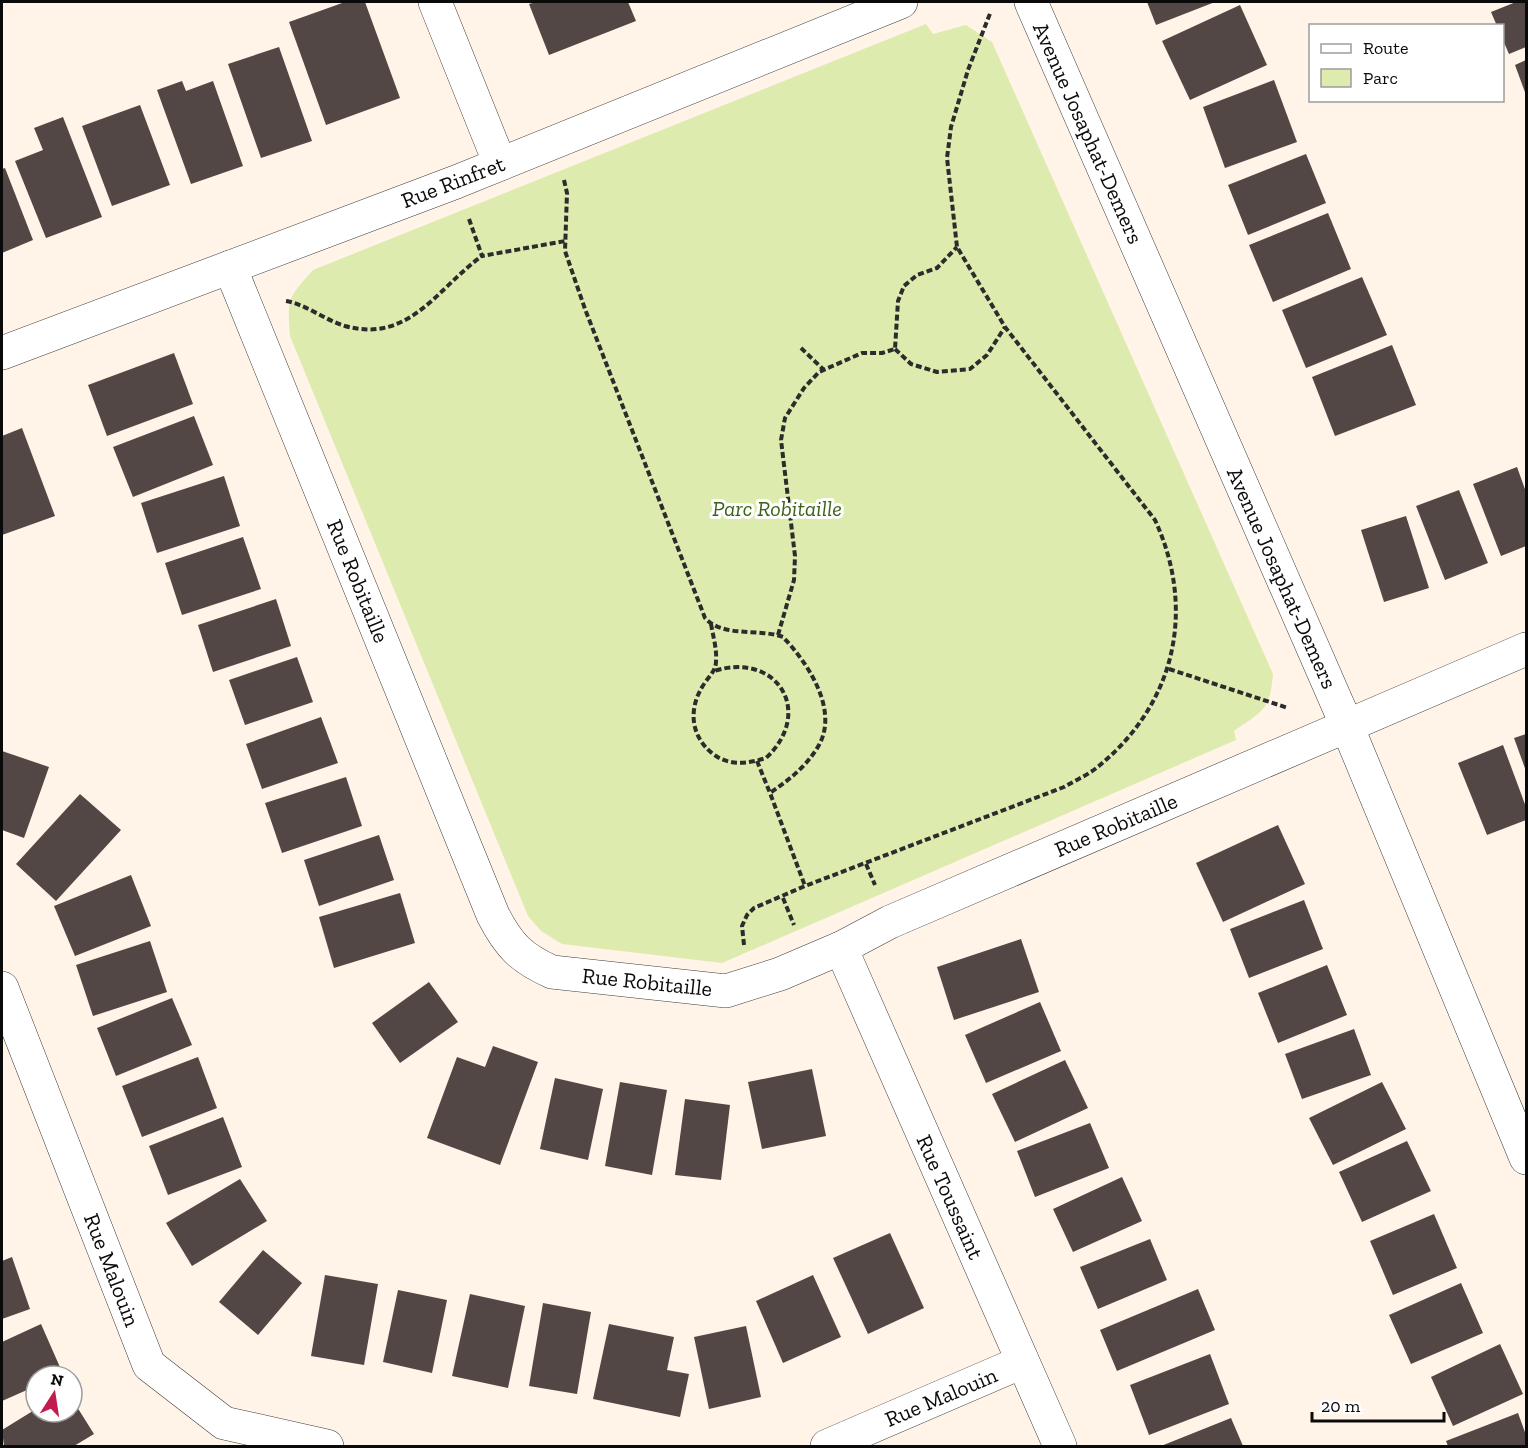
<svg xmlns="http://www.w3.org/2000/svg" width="1528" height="1448" font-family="'Zilla Slab',serif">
  <rect width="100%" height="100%" fill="#fff4e7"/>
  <!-- green -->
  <path fill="#deebaf" d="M 926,24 L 933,34 L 966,25 L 992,42 L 1273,674 C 1270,710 1263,711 1234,731 L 1236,740 L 722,963 L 562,944 L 541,931 L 528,916 L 290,336 C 287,298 288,298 313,270 Z"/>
  <!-- building -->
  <g fill="#534746">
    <path d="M 345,2 L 365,2 L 400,98 L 326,125 L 289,22 Z"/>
    <path d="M 536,2 L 628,2 L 636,21 L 549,55 L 529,4 Z"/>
    <path d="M 1147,2 L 1215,2 L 1156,25 Z"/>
    <path d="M 1516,2 L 1526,2 L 1526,47 L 1509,54 L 1502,38 L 1502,26 L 1497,26 L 1491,12 Z"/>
    <path d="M 1240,5 L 1267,65 L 1190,100 L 1162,41 Z"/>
    <path d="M 279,47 L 312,141 L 261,158 L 228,64 Z"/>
    <path d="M 1526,60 L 1526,95 L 1515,65 Z"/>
    <path d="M 1274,80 L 1297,142 L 1225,168 L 1203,107 Z"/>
    <path d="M 182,81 L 186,91 L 213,81 L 243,166 L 191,184 L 157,90 Z"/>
    <path d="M 140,105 L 170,185 L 112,206 L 82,126 Z"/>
    <path d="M 63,117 L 102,217 L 46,238 L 15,161 L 43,150 L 34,128 Z"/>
    <path d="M 1306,154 L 1326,203 L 1248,235 L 1228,185 Z"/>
    <path d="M 5,168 L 33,240 L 2,253 L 2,169 Z"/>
    <path d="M 1328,213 L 1351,269 L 1273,302 L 1249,245 Z"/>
    <path d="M 1362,277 L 1387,335 L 1306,368 L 1282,310 Z"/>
    <path d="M 1392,345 L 1416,405 L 1335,436 L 1312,377 Z"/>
    <path d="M 174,353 L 193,404 L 107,436 L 88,385 Z"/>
    <path d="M 194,416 L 213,465 L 133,497 L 113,447 Z"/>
    <path d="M 22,428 L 55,516 L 2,535 L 2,436 Z"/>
    <path d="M 1517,467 L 1526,492 L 1526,546 L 1501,556 L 1473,484 Z"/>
    <path d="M 224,476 L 240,526 L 157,553 L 141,503 Z"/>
    <path d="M 1459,490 L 1488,563 L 1445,580 L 1416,506 Z"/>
    <path d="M 1406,516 L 1429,588 L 1384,602 L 1361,530 Z"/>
    <path d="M 243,537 L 261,589 L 182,615 L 165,563 Z"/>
    <path d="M 276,599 L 291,646 L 213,672 L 198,625 Z"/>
    <path d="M 297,657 L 313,702 L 245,725 L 229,680 Z"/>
    <path d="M 321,717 L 338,763 L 262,789 L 246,744 Z"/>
    <path d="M 1526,734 L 1526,771 L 1514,738 Z"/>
    <path d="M 1503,745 L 1526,807 L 1526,820 L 1487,835 L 1458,763 Z"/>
    <path d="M 2,751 L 49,767 L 24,838 L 2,830 Z"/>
    <path d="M 346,777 L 362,826 L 282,853 L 265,803 Z"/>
    <path d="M 80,794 L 121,830 L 56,901 L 16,864 Z"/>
    <path d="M 1278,825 L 1305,884 L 1223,922 L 1196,863 Z"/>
    <path d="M 379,835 L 394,880 L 319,906 L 304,860 Z"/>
    <path d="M 131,875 L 151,926 L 75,956 L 54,906 Z"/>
    <path d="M 400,893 L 415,943 L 334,968 L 319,917 Z"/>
    <path d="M 1304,900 L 1323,949 L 1249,978 L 1230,929 Z"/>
    <path d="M 1021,939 L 1039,992 L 954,1020 L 937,967 Z"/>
    <path d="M 150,941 L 167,992 L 93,1016 L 76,965 Z"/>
    <path d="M 1327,965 L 1347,1015 L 1278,1043 L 1258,993 Z"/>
    <path d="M 429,982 L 458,1022 L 400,1063 L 372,1023 Z"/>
    <path d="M 172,998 L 192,1045 L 116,1076 L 97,1028 Z"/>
    <path d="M 1040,1002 L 1061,1051 L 986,1083 L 965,1035 Z"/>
    <path d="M 1354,1029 L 1371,1075 L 1302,1099 L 1285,1054 Z"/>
    <path d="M 493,1046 L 538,1062 L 500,1165 L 427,1138 L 457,1057 L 485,1067 Z"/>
    <path d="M 198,1057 L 217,1108 L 142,1137 L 122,1086 Z"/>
    <path d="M 1065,1060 L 1088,1108 L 1015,1142 L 992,1094 Z"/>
    <path d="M 812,1069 L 826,1136 L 762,1149 L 748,1082 Z"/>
    <path d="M 555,1078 L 603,1089 L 588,1160 L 540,1149 Z"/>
    <path d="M 620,1082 L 667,1090 L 652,1175 L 605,1166 Z"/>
    <path d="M 1382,1082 L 1406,1129 L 1333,1165 L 1309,1118 Z"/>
    <path d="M 685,1099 L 730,1105 L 721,1180 L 675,1175 Z"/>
    <path d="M 223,1117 L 242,1167 L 168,1195 L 149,1146 Z"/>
    <path d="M 1090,1123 L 1109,1168 L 1035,1197 L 1017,1151 Z"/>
    <path d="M 1407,1141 L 1431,1191 L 1362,1222 L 1339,1172 Z"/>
    <path d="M 1122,1177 L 1142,1221 L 1073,1252 L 1053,1209 Z"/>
    <path d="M 240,1179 L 267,1221 L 192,1266 L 166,1223 Z"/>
    <path d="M 1434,1214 L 1457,1268 L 1393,1295 L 1370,1241 Z"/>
    <path d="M 890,1233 L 924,1308 L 868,1334 L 833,1258 Z"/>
    <path d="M 1150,1239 L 1167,1280 L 1098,1309 L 1080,1267 Z"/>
    <path d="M 263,1250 L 302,1283 L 258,1335 L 219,1302 Z"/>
    <path d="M 12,1257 L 30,1309 L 2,1319 L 2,1261 Z"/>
    <path d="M 325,1275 L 378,1284 L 364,1365 L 311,1356 Z"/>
    <path d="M 813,1275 L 841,1337 L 783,1363 L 756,1301 Z"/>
    <path d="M 1461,1283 L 1483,1333 L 1411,1364 L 1389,1315 Z"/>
    <path d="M 1198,1289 L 1215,1330 L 1117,1371 L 1100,1330 Z"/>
    <path d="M 398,1290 L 447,1300 L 432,1373 L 383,1362 Z"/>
    <path d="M 470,1294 L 525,1306 L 508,1388 L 452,1376 Z"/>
    <path d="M 543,1303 L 591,1312 L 577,1394 L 529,1386 Z"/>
    <path d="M 41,1324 L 63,1374 L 36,1376 L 36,1386 L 2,1401 L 2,1342 Z"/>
    <path d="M 609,1324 L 674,1337 L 667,1370 L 689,1374 L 680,1417 L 593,1399 Z"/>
    <path d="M 746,1326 L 761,1397 L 709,1409 L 694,1337 Z"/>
    <path d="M 1500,1344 L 1523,1394 L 1453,1426 L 1431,1377 Z"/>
    <path d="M 1210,1354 L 1229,1404 L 1149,1435 L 1130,1385 Z"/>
    <path d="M 72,1399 L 94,1434 L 74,1446 L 4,1446 L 2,1430 L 36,1409 L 36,1412 L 72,1412 Z"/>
    <path d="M 1518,1413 L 1526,1435 L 1526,1446 L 1448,1446 L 1446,1441 Z"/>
    <path d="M 1231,1418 L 1243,1446 L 1161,1446 Z"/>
  </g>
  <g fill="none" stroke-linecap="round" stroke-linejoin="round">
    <defs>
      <g id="street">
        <path d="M 435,2 L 500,164"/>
        <path d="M 1031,2 L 1347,726 L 1526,1158"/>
        <path d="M 230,267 L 493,915 C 509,946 521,958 552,972 L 726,991 L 780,974 L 841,948 L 890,922 L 1526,649"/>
        <path d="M 2,353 L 456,182 L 901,2"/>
        <path d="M 841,948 L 1060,1446"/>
        <path d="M 2,988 L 149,1365 L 224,1423 L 327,1446"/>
        <path d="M 827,1446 L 1022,1362"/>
      </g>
    </defs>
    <!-- street casing -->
    <use href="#street" stroke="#3d3d3d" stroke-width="34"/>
    <!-- path -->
    <g stroke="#2c2c2c" stroke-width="4" stroke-dasharray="6 3" stroke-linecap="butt">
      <path d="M 564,180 L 567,193 L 565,251 L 585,309 L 705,618 C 723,638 759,628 783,637 C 807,662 839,709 819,745 C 807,766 789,780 770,793 L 805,886"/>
      <path d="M 469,219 L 482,256 L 565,241"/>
      <path d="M 286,301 C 305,304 325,320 345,326 C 410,344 438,287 482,256"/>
      <path d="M 801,348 L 824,370"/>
      <path d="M 895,349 L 911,364 L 937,372 L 970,369 L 987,355 L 1005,327"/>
      <path d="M 711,624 C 713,636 717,649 716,661 C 716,671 709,676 704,684 C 688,708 690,736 713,754 C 729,766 747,764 766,758 C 815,712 777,651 714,671"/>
      <path d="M 778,635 L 794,580 L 795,556 L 781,440 L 785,418 L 804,388 L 819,372 L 862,353 L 882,353 L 895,349 L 898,301 L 904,286 L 917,275 L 937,268 L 957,247"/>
      <path d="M 1169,669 L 1288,708"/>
      <path d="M 757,761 L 770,793"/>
      <path d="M 866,864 L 875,885"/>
      <path d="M 783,898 L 794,925"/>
      <path d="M 744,945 L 742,926 L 747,915 L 754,908 L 805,886 L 1064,787 C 1076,780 1090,774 1100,765 C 1176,702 1196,609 1155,520 L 1005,327 L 957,247 L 947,158 L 951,127 L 968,70 L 991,11"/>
    </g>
    <!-- street -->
    <use href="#street" stroke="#fff" stroke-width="33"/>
  </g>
  <g text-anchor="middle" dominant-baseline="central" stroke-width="6" stroke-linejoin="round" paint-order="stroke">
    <!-- street labels -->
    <g font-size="22" fill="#0a0a0a" stroke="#fff">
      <text transform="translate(1088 133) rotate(66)">Avenue Josaphat-Demers</text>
      <text transform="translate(453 182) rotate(-21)">Rue Rinfret</text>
      <text transform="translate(1282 578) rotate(66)">Avenue Josaphat-Demers</text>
      <text transform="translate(358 581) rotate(68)">Rue Robitaille</text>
      <text transform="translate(1116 825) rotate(-23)">Rue Robitaille</text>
      <text transform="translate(647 982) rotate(6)">Rue Robitaille</text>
      <text transform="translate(950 1197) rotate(66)">Rue Toussaint</text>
      <text transform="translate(112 1270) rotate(69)">Rue Malouin</text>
      <text transform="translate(941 1397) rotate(-23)">Rue Malouin</text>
    </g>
    <!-- park labels -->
    <g font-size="22" font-style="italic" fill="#3c6418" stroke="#fff">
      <text x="777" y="508">Parc Robitaille</text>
    </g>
  </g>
  <!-- border -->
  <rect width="1528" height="1448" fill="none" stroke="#0a0a0a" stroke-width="6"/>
  <!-- legend -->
  <rect x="1309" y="24" width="195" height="78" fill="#ffffff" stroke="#9d9d9d" stroke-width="1.5"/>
  <rect x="1321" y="44" width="30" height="9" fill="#ffffff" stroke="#9d9d9d" stroke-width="1.5"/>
  <text x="1363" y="54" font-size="18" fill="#0a0a0a">Route</text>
  <rect x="1321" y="69" width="30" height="18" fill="#deebaf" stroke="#9d9d9d" stroke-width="1.5"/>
  <text x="1363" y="84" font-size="18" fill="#0a0a0a">Parc</text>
  <!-- north arrow -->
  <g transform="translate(54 1394) rotate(12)"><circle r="28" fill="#ffffff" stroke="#9d9d9d" stroke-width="1.5"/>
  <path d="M0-4.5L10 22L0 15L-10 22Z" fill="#c11b4f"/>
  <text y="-9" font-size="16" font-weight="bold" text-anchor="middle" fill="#0a0a0a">N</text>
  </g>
  <!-- scale -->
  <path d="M1312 1412v9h132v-9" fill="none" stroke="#0a0a0a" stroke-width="3"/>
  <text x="1321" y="1412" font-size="18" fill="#0a0a0a" stroke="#ffffff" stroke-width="4.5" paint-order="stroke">20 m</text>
</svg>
